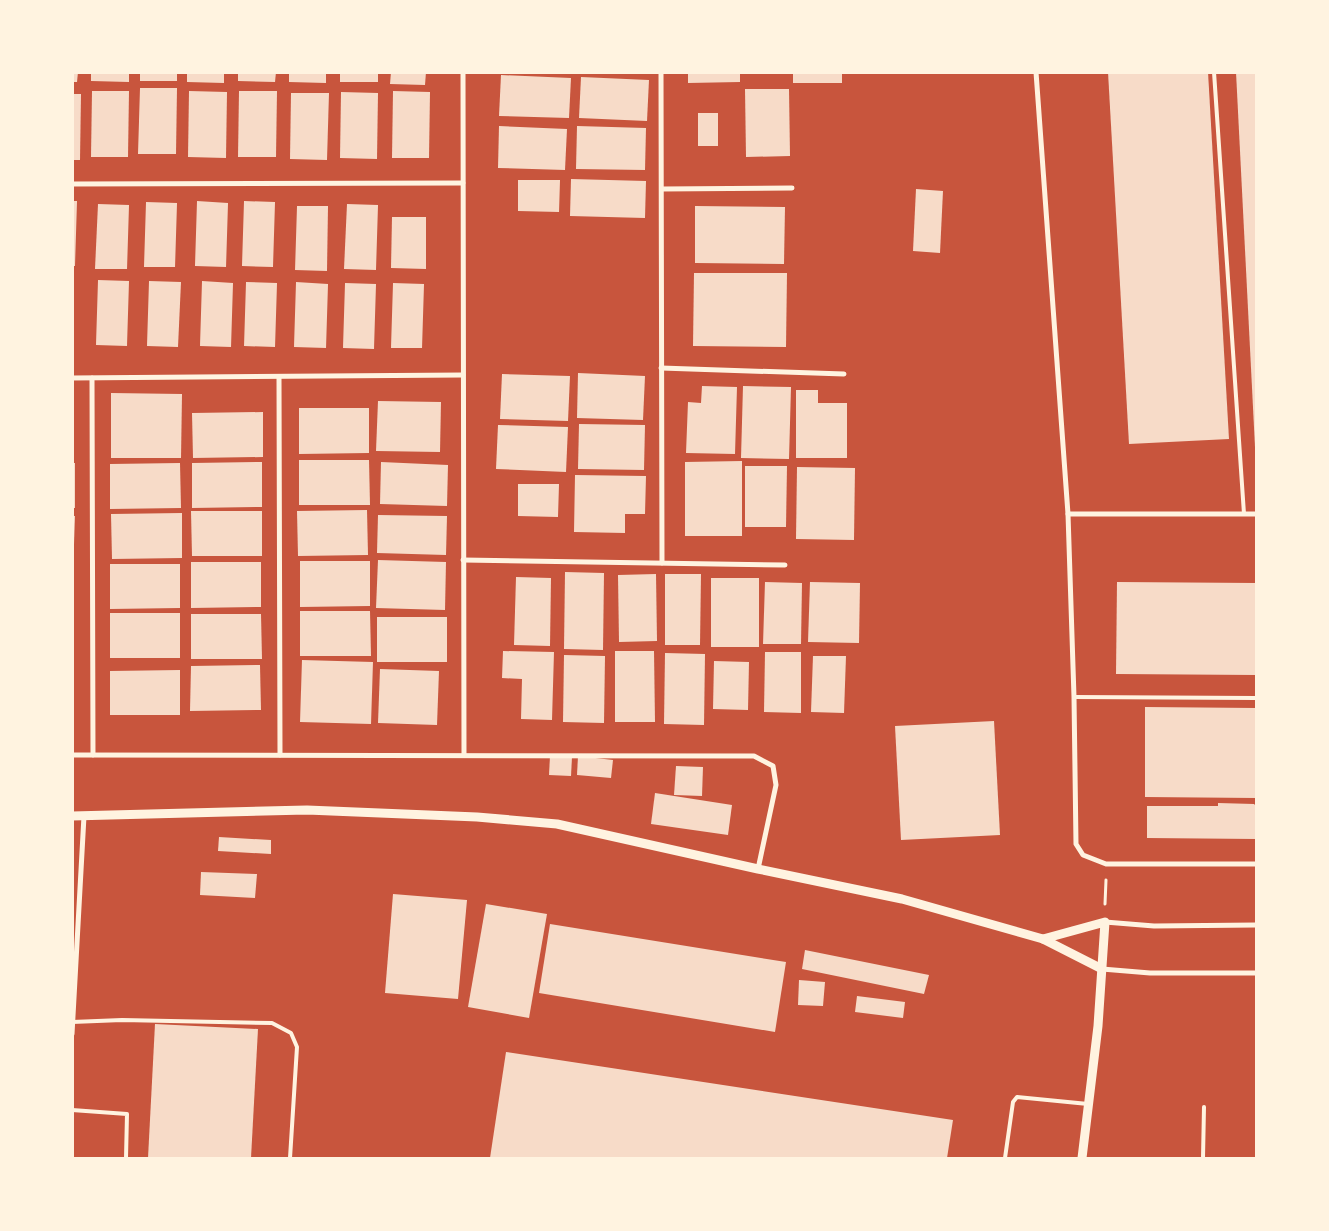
<svg xmlns="http://www.w3.org/2000/svg" width="1329" height="1231" font-family="Montserrat,sans-serif">
  <rect width="100%" height="100%" fill="#c8553d"/>
  <!-- building -->
  <g fill="#f7dbc8">
    <path d="M 72,72 L 78,72 L 77,82 L 72,82 Z"/>
    <path d="M 91,72 L 129,72 L 129,82 L 91,81 Z"/>
    <rect x="140" y="72" width="37" height="9"/>
    <path d="M 187,72 L 224,72 L 224,83 L 187,82 Z"/>
    <path d="M 238,72 L 276,72 L 275,82 L 238,81 Z"/>
    <path d="M 289,72 L 326,72 L 326,83 L 289,82 Z"/>
    <rect x="340" y="72" width="38" height="10"/>
    <path d="M 391,72 L 426,72 L 425,85 L 390,84 Z"/>
    <path d="M 688,72 L 740,72 L 740,82 L 688,83 Z"/>
    <rect x="793" y="72" width="49" height="11"/>
    <path d="M 1108,72 L 1208,72 L 1229,439 L 1129,444 Z"/>
    <path d="M 1236,72 L 1256,72 L 1256,447 L 1255,447 Z"/>
    <path d="M 501,75 L 571,78 L 569,118 L 499,116 Z"/>
    <path d="M 581,77 L 649,80 L 647,121 L 579,118 Z"/>
    <path d="M 140,88 L 177,88 L 176,154 L 138,154 Z"/>
    <path d="M 745,89 L 789,89 L 790,156 L 746,157 Z"/>
    <path d="M 92,91 L 129,91 L 128,157 L 91,157 Z"/>
    <path d="M 189,91 L 227,92 L 226,158 L 188,157 Z"/>
    <path d="M 239,91 L 277,91 L 276,157 L 238,157 Z"/>
    <path d="M 393,91 L 430,92 L 429,158 L 392,158 Z"/>
    <path d="M 341,92 L 378,93 L 377,159 L 340,158 Z"/>
    <path d="M 291,93 L 329,93 L 327,160 L 290,159 Z"/>
    <path d="M 72,94 L 81,94 L 80,160 L 72,160 Z"/>
    <rect x="698" y="113" width="20" height="33"/>
    <path d="M 499,126 L 567,129 L 565,170 L 498,168 Z"/>
    <path d="M 577,126 L 646,128 L 645,170 L 576,169 Z"/>
    <path d="M 571,179 L 646,181 L 645,218 L 570,216 Z"/>
    <path d="M 518,180 L 560,180 L 559,212 L 518,211 Z"/>
    <path d="M 916,189 L 943,191 L 940,253 L 913,251 Z"/>
    <path d="M 72,201 L 77,201 L 75,266 L 72,266 Z"/>
    <path d="M 197,201 L 228,203 L 226,267 L 195,266 Z"/>
    <path d="M 244,201 L 275,202 L 273,267 L 242,266 Z"/>
    <path d="M 146,202 L 177,203 L 175,267 L 144,267 Z"/>
    <path d="M 98,204 L 129,205 L 127,269 L 95,269 Z"/>
    <path d="M 347,204 L 378,205 L 376,270 L 344,269 Z"/>
    <path d="M 297,206 L 328,206 L 327,271 L 295,270 Z"/>
    <path d="M 695,206 L 785,207 L 784,264 L 695,263 Z"/>
    <path d="M 392,217 L 426,217 L 426,269 L 391,268 Z"/>
    <path d="M 694,273 L 787,273 L 786,347 L 693,346 Z"/>
    <path d="M 98,280 L 129,281 L 127,346 L 96,345 Z"/>
    <path d="M 149,281 L 181,282 L 178,347 L 147,346 Z"/>
    <path d="M 202,281 L 233,283 L 231,347 L 200,346 Z"/>
    <path d="M 246,282 L 277,283 L 275,347 L 244,346 Z"/>
    <path d="M 296,282 L 328,284 L 326,348 L 294,347 Z"/>
    <path d="M 345,283 L 376,284 L 374,349 L 343,348 Z"/>
    <path d="M 393,283 L 424,284 L 422,348 L 391,348 Z"/>
    <path d="M 578,373 L 645,376 L 643,420 L 577,418 Z"/>
    <path d="M 502,374 L 570,376 L 568,421 L 500,419 Z"/>
    <path d="M 702,386 L 737,387 L 735,454 L 686,453 L 688,402 L 701,403 Z"/>
    <path d="M 743,386 L 791,387 L 789,459 L 741,458 Z"/>
    <path d="M 796,390 L 818,390 L 818,403 L 847,403 L 847,458 L 796,458 Z"/>
    <path d="M 111,393 L 182,394 L 181,458 L 111,458 Z"/>
    <path d="M 378,401 L 441,402 L 440,452 L 376,451 Z"/>
    <path d="M 299,408 L 369,408 L 369,453 L 299,454 Z"/>
    <path d="M 263,412 L 263,457 L 193,458 L 192,413 Z"/>
    <path d="M 579,424 L 645,425 L 644,470 L 578,469 Z"/>
    <path d="M 498,425 L 568,427 L 566,472 L 496,469 Z"/>
    <path d="M 299,460 L 369,460 L 370,505 L 299,505 Z"/>
    <path d="M 742,461 L 742,536 L 685,536 L 685,462 Z"/>
    <path d="M 262,462 L 262,507 L 192,508 L 192,463 Z"/>
    <path d="M 381,462 L 448,465 L 447,506 L 380,504 Z"/>
    <rect x="72" y="463" width="3" height="45"/>
    <path d="M 180,463 L 181,508 L 110,509 L 110,464 Z"/>
    <path d="M 745,466 L 787,466 L 786,527 L 745,527 Z"/>
    <path d="M 797,467 L 855,468 L 854,540 L 796,539 Z"/>
    <path d="M 575,475 L 646,476 L 645,514 L 625,514 L 625,533 L 574,532 Z"/>
    <path d="M 518,484 L 559,484 L 558,517 L 518,516 Z"/>
    <path d="M 367,510 L 368,555 L 298,556 L 297,511 Z"/>
    <path d="M 191,511 L 262,511 L 262,556 L 192,556 Z"/>
    <path d="M 182,513 L 182,558 L 112,559 L 111,514 Z"/>
    <path d="M 378,515 L 447,516 L 446,555 L 377,553 Z"/>
    <path d="M 72,516 L 75,516 L 74,544 L 72,544 Z"/>
    <path d="M 378,560 L 446,562 L 445,610 L 376,608 Z"/>
    <path d="M 300,561 L 370,561 L 370,606 L 300,607 Z"/>
    <path d="M 191,562 L 261,562 L 261,607 L 191,608 Z"/>
    <path d="M 110,564 L 180,564 L 180,608 L 110,609 Z"/>
    <path d="M 565,572 L 604,573 L 603,650 L 564,649 Z"/>
    <path d="M 656,574 L 657,641 L 619,642 L 618,575 Z"/>
    <path d="M 665,574 L 701,574 L 700,645 L 665,645 Z"/>
    <path d="M 516,577 L 551,578 L 550,646 L 514,645 Z"/>
    <rect x="711" y="578" width="48" height="69"/>
    <path d="M 765,582 L 802,583 L 801,644 L 763,644 Z"/>
    <path d="M 810,582 L 860,583 L 859,643 L 808,642 Z"/>
    <path d="M 1117,582 L 1256,583 L 1256,675 L 1116,674 Z"/>
    <path d="M 300,611 L 370,611 L 371,656 L 300,656 Z"/>
    <rect x="110" y="613" width="70" height="45"/>
    <path d="M 191,614 L 261,614 L 262,659 L 191,659 Z"/>
    <rect x="377" y="617" width="70" height="45"/>
    <path d="M 503,651 L 554,652 L 552,720 L 521,719 L 522,679 L 502,678 Z"/>
    <path d="M 615,651 L 654,651 L 655,722 L 615,722 Z"/>
    <path d="M 765,652 L 801,652 L 801,713 L 764,712 Z"/>
    <path d="M 665,653 L 705,654 L 704,725 L 664,724 Z"/>
    <path d="M 564,655 L 605,656 L 604,723 L 563,722 Z"/>
    <path d="M 813,656 L 846,656 L 844,713 L 811,712 Z"/>
    <path d="M 302,660 L 373,662 L 371,724 L 300,722 Z"/>
    <path d="M 714,661 L 749,662 L 748,710 L 713,709 Z"/>
    <path d="M 260,665 L 261,710 L 190,711 L 191,666 Z"/>
    <path d="M 380,669 L 439,671 L 437,725 L 378,723 Z"/>
    <path d="M 180,670 L 180,715 L 110,715 L 110,671 Z"/>
    <path d="M 1145,707 L 1256,708 L 1256,798 L 1145,797 Z"/>
    <path d="M 994,721 L 1000,835 L 901,840 L 895,726 Z"/>
    <path d="M 550,756 L 572,757 L 571,776 L 549,775 Z"/>
    <path d="M 578,756 L 613,760 L 611,778 L 577,775 Z"/>
    <path d="M 676,766 L 703,767 L 702,796 L 674,795 Z"/>
    <path d="M 655,793 L 732,805 L 728,835 L 651,824 Z"/>
    <path d="M 1218,803 L 1254,804 L 1256,806 L 1256,839 L 1147,838 L 1147,806 L 1218,806 Z"/>
    <path d="M 219,837 L 271,840 L 271,854 L 218,851 Z"/>
    <path d="M 201,872 L 257,874 L 255,898 L 200,895 Z"/>
    <path d="M 393,894 L 467,900 L 458,999 L 385,993 Z"/>
    <path d="M 486,904 L 547,914 L 529,1018 L 468,1007 Z"/>
    <path d="M 550,924 L 786,962 L 775,1032 L 539,993 Z"/>
    <path d="M 805,950 L 929,975 L 924,994 L 802,969 Z"/>
    <path d="M 799,980 L 825,982 L 823,1006 L 798,1005 Z"/>
    <path d="M 857,996 L 905,1002 L 903,1018 L 855,1012 Z"/>
    <path d="M 155,1024 L 258,1029 L 251,1158 L 148,1158 Z"/>
    <path d="M 506,1052 L 953,1120 L 947,1158 L 490,1158 Z"/>
  </g>
  <g fill="none" stroke-linecap="round" stroke-linejoin="round">
    <!-- path -->
    <path stroke="#fff3e0" stroke-width="3" d="M 1105,904 L 1106,880"/>
    <!-- service -->
    <g stroke="#fff3e0" stroke-width="4">
      <path d="M 1214,72 L 1244,514"/>
      <path d="M 1074,697 L 1256,698"/>
      <path d="M 72,1022 L 122,1020 L 272,1023 L 291,1033 L 297,1047 L 290,1158"/>
      <path d="M 72,1110 L 127,1114 L 126,1158"/>
      <path d="M 1005,1158 L 1013,1102 L 1017,1097 L 1088,1104"/>
      <path d="M 1203,1158 L 1204,1107"/>
    </g>
    <!-- minor -->
    <g stroke="#fff3e0" stroke-width="5">
      <path d="M 463,72 L 464,754"/>
      <path d="M 661,72 L 662,563"/>
      <path d="M 1036,72 L 1068,514 L 1074,697 L 1076,844 L 1083,855 L 1106,864 L 1256,864"/>
      <path d="M 72,184 L 463,183"/>
      <path d="M 662,189 L 792,188"/>
      <path d="M 661,368 L 844,374"/>
      <path d="M 279,377 L 280,755"/>
      <path d="M 72,378 L 463,375"/>
      <path d="M 92,378 L 93,755"/>
      <path d="M 1068,514 L 1256,514"/>
      <path d="M 463,560 L 785,565"/>
      <path d="M 72,755 L 754,756 L 773,766 L 776,785 L 758,869"/>
      <path d="M 1105,922 L 1154,926 L 1256,925"/>
      <path d="M 1102,969 L 1150,973 L 1256,973"/>
      <path d="M 72,1034 L 84,816"/>
    </g>
    <!-- tertiary -->
    <g stroke="#fff3e0" stroke-width="9">
      <path d="M 72,816 L 307,810 L 477,817 L 557,824 L 758,869 L 902,899 L 1043,939 L 1102,969"/>
      <path d="M 1043,939 L 1105,922 L 1098,1026 L 1082,1158"/>
    </g>
  </g>
  <!-- border -->
  <rect width="1329" height="1231" fill="none" stroke="#fff3e0" stroke-width="148"/>
</svg>
